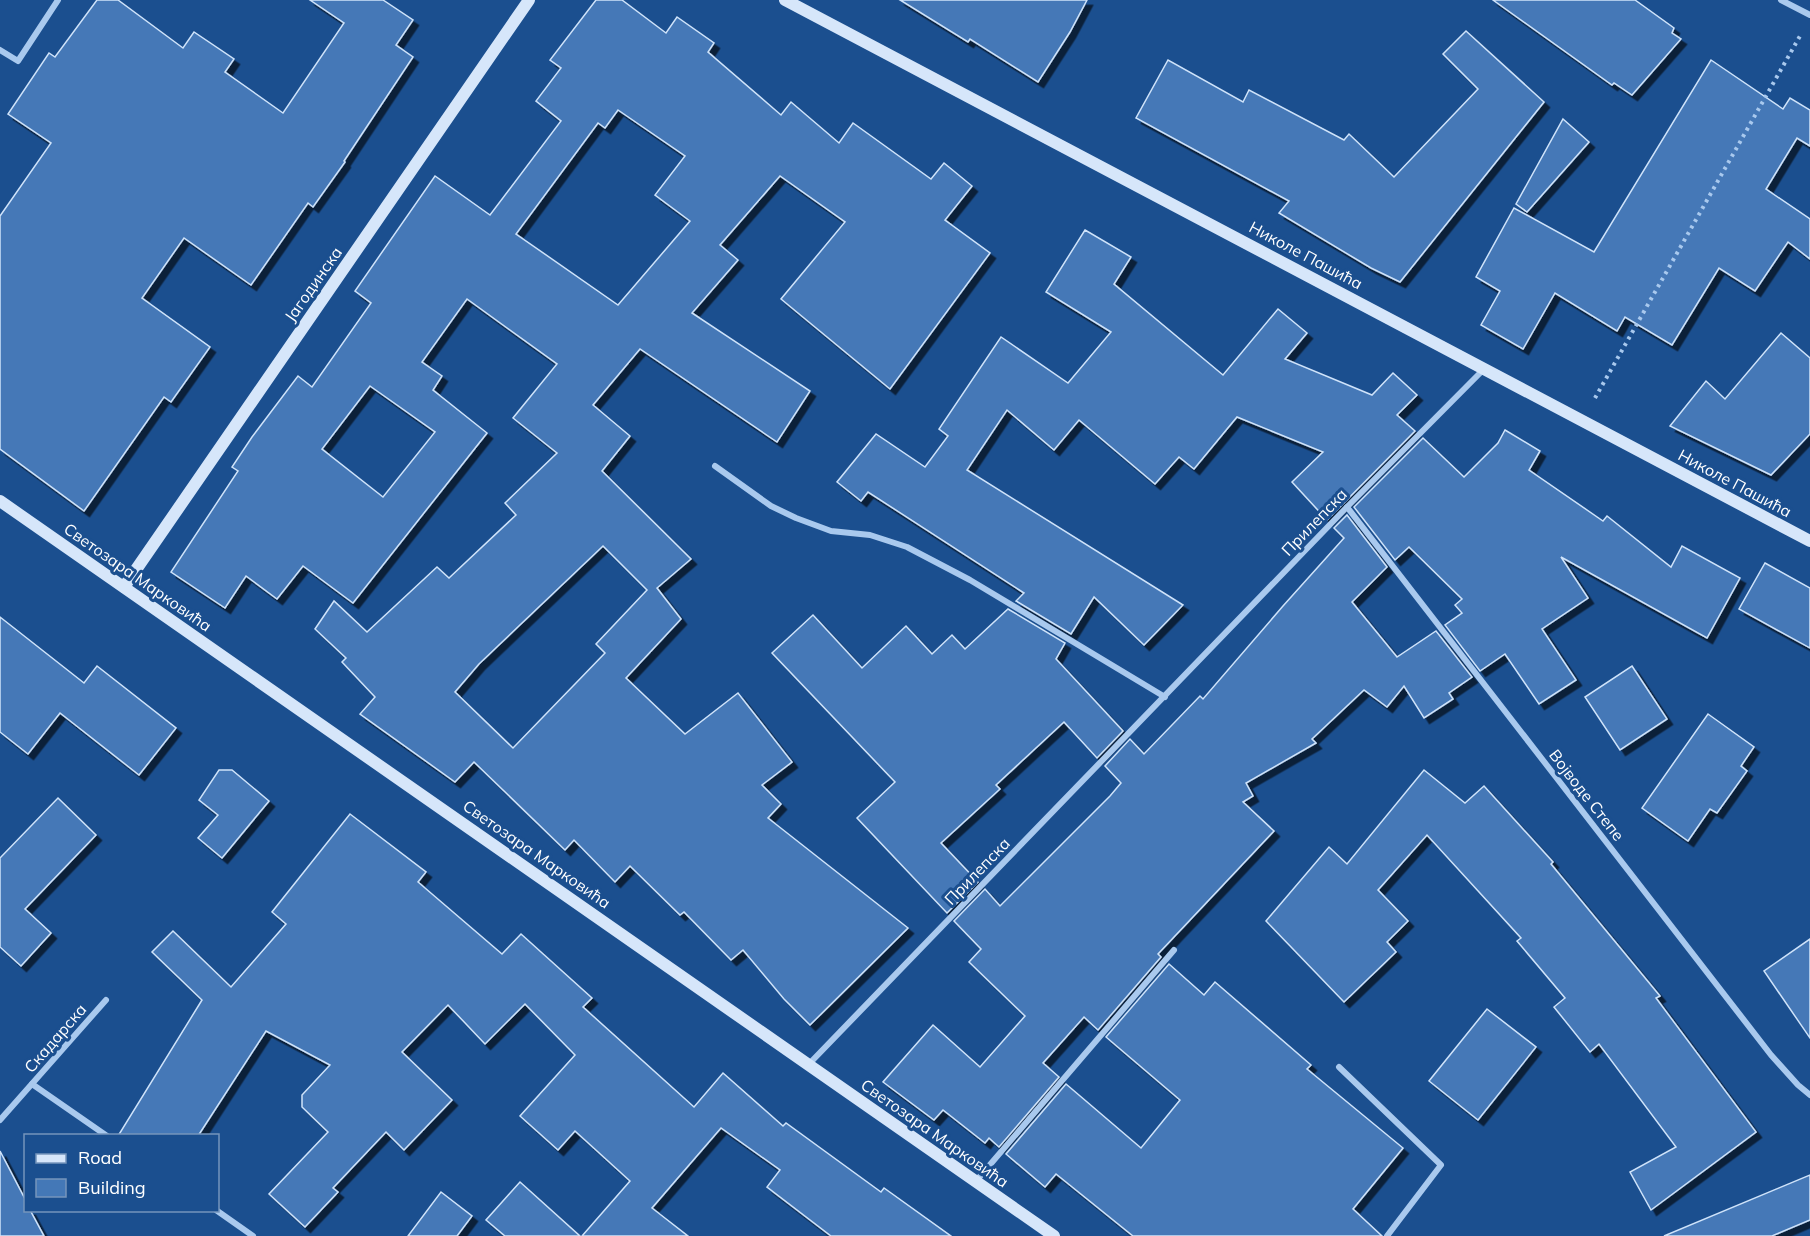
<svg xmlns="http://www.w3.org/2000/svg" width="1810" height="1236" font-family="Mulish,sans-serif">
  <defs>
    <filter id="shadow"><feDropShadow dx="5.5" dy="5.5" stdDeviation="0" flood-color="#0009"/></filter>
  </defs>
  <rect width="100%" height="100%" fill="#1b4f8f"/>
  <!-- building -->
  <g fill="#4478b7" stroke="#cfe3fa" stroke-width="1.5" fill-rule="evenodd" filter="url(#shadow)">
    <path d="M 97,0 L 118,0 L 183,48 L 194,32 L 234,59 L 225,72 L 283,113 L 344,23 L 310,0 L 383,0 L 413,20 L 396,45 L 413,57 L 344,161 L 345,162 L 313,207 L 308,203 L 251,285 L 184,238 L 142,298 L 210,347 L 171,402 L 164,397 L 84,511 L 0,449 L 0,216 L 51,143 L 8,114 L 49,53 L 55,57 Z"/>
    <path d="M 596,0 L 622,0 L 666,33 L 677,17 L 714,43 L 708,52 L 781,115 L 791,102 L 839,143 L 853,123 L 931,179 L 944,163 L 972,186 L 945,220 L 990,253 L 890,389 L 781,299 L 845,222 L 780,176 L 720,245 L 738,260 L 692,313 L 810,391 L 777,442 L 640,349 L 593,405 L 630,436 L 602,471 L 691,559 L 657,588 L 681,619 L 626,678 L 685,734 L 738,693 L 792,762 L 762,785 L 781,804 L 768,818 L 908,928 L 810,1025 L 784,999 L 743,950 L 731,960 L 684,912 L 680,915 L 630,866 L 615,882 L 574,840 L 565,850 L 474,762 L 455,782 L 360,714 L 375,697 L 342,662 L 346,658 L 315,629 L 334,601 L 367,632 L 437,567 L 449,578 L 516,515 L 505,503 L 557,453 L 513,418 L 557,364 L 467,299 L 422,362 L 442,376 L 433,390 L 487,433 L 353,603 L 303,566 L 277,599 L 246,576 L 225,608 L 171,572 L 238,471 L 232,467 L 252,437 L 298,376 L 312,387 L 371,303 L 355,291 L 435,176 L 490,215 L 561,121 L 536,101 L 561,68 L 550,60 ZM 618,110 L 685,156 L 655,195 L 690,221 L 618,305 L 516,234 L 598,123 L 605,128 ZM 370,386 L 435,432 L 383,497 L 322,449 ZM 603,546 L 647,590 L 596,644 L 605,653 L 513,748 L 455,692 L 479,664 Z"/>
    <path d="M 900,0 L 1087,0 L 1070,32 L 1038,82 L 970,39 L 968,42 Z"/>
    <path d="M 1493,0 L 1635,0 L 1674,28 L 1672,33 L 1681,39 L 1632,95 L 1614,83 L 1612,85 Z"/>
    <path d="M 1466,31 L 1544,102 L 1400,282 L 1371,268 L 1279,213 L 1289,201 L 1136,118 L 1168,60 L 1243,102 L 1249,90 L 1344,140 L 1349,134 L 1394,177 L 1478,89 L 1443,54 Z"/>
    <path d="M 1711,60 L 1783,109 L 1790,98 L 1810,110 L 1810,146 L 1797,138 L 1766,189 L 1810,219 L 1810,259 L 1788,242 L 1755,291 L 1719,268 L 1672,345 L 1625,317 L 1617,331 L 1555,293 L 1523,349 L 1481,325 L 1500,291 L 1476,277 L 1514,208 L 1594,252 Z"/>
    <path d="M 1563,119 L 1589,142 L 1527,212 L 1516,204 Z"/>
    <path d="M 1085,230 L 1131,257 L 1114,284 L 1223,375 L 1278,309 L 1307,333 L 1285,359 L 1372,395 L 1393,373 L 1417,395 L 1397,415 L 1415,431 L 1327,520 L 1292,482 L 1323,452 L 1237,417 L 1194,469 L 1179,457 L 1155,484 L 1079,420 L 1054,450 L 1007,410 L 967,470 L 1183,605 L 1144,645 L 1094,597 L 1071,634 L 1016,601 L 1024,593 L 868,492 L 861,501 L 837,482 L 876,434 L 925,467 L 948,436 L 939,429 L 1001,337 L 1068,383 L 1111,332 L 1046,292 Z"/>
    <path d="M 1781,333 L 1810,358 L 1810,434 L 1771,475 L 1670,426 L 1706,381 L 1725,399 Z"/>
    <path d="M 1505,430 L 1540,451 L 1529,470 L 1603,521 L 1607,516 L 1671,567 L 1682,546 L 1740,578 L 1707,638 L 1561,557 L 1588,598 L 1542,629 L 1576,680 L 1539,704 L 1505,654 L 1480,671 L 1445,625 L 1462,613 L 1455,605 L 1462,599 L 1409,547 L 1395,560 L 1354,507 L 1423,438 L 1464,477 L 1498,443 Z"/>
    <path d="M 1347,515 L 1387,567 L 1352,602 L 1397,657 L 1436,631 L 1472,677 L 1449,693 L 1453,699 L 1424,718 L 1404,686 L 1387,707 L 1364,690 L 1312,739 L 1316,743 L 1246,783 L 1253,796 L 1243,802 L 1274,831 L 1158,954 L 1161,957 L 1098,1030 L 1084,1017 L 1043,1063 L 1059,1077 L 999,1147 L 989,1138 L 985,1143 L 943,1110 L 934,1120 L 883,1082 L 933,1025 L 980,1067 L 1025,1016 L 969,962 L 981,949 L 954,921 L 985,889 L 1000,906 L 1110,796 L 1121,783 L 1105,766 L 1130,739 L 1144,754 L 1200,696 L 1203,699 L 1283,606 L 1344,538 L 1334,528 Z"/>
    <path d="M 1765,563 L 1810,588 L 1810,648 L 1739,609 Z"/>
    <path d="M 1008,609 L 1065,643 L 1056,659 L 1123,731 L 1097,758 L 1064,722 L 996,785 L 1000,789 L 941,843 L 978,882 L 947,913 L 857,818 L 895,782 L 772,653 L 813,615 L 862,668 L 906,626 L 932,654 L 952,635 L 965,649 Z"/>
    <path d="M 0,617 L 84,683 L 97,666 L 176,728 L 139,775 L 60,713 L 28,754 L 0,732 Z"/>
    <path d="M 1632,666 L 1667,719 L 1620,750 L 1585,697 Z"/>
    <path d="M 1708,714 L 1754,747 L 1741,766 L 1747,771 L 1717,813 L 1710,809 L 1688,841 L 1642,808 Z"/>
    <path d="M 219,770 L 232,770 L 269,801 L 222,858 L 198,838 L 218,815 L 199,800 Z"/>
    <path d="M 1424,770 L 1465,803 L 1484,786 L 1553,862 L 1551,864 L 1660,996 L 1656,998 L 1756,1132 L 1651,1210 L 1630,1172 L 1676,1147 L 1599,1044 L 1590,1052 L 1554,1007 L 1565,998 L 1517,941 L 1521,938 L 1427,835 L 1378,890 L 1408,921 L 1387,942 L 1396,952 L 1344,1002 L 1266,921 L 1329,847 L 1347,864 Z"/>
    <path d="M 58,798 L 96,835 L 25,909 L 51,933 L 21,966 L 0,947 L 0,858 Z"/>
    <path d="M 350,814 L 426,872 L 418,882 L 502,954 L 521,934 L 592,998 L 583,1007 L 694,1107 L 723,1073 L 783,1126 L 786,1123 L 881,1192 L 884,1188 L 951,1236 L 831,1236 L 767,1187 L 780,1170 L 721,1128 L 652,1208 L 688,1236 L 582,1236 L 630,1181 L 575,1131 L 558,1150 L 520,1116 L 575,1055 L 525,1004 L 485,1044 L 448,1005 L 402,1052 L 452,1100 L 404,1150 L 386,1132 L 333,1188 L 338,1192 L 305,1227 L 269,1194 L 328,1132 L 302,1107 L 302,1095 L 330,1065 L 266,1031 L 198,1136 L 118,1136 L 202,1000 L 152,952 L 173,931 L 231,987 L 286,924 L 272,912 Z"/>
    <path d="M 1810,939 L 1810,1038 L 1764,971 Z"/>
    <path d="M 1169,964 L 1204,995 L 1215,982 L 1311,1065 L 1307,1069 L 1403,1148 L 1353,1209 L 1382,1236 L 1133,1236 L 1056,1174 L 1045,1187 L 1006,1154 L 1066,1084 L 1141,1148 L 1180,1100 L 1106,1037 Z"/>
    <path d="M 1487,1009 L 1536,1047 L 1478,1120 L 1429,1081 Z"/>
    <path d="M 0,1151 L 26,1201 L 26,1210 L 30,1210 L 44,1236 L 0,1236 Z"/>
    <path d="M 1810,1175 L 1810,1220 L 1772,1236 L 1664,1236 Z"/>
    <path d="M 520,1182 L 580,1236 L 505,1236 L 486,1220 Z"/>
    <path d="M 441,1192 L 472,1216 L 457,1236 L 408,1236 Z"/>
  </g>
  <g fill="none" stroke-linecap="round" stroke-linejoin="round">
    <!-- path -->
    <path stroke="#a9c9ee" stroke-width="4" stroke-dasharray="3 4.5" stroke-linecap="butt" d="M 1595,398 L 1800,36"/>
    <!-- street -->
    <g stroke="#a9c9ee" stroke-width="6">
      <path d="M 1781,0 L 1810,15"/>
      <path d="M 0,50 L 18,61 L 58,0"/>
      <path d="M 715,466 L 771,506 L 796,518 L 831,531 L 870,535 L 907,547 L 970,580 L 1165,697"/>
      <path d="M 1347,507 L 1771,1055 L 1798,1085 L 1810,1095"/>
      <path d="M 809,1064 L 1347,507 L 1484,369"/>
      <path d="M 1339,1067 L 1441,1165 L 1387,1236"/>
      <path d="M 32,1084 L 107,1136"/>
      <path d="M 0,1120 L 106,1000"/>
      <path d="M 976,1181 L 1174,950"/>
      <path d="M 216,1210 L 253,1236"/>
    </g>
    <!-- secondary -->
    <g stroke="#d6e6fa" stroke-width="12">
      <path d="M 785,0 L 1810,541"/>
      <path d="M 0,501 L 1054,1236"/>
      <path d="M 124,587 L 529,0"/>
    </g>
  </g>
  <g text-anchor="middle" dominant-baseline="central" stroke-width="6" stroke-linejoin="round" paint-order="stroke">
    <!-- street labels -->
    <g font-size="16" fill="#fff" stroke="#1b4f8f">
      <text transform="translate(1306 255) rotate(28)">Николе Пашића</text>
      <text transform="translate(313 284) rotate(-55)">Јагодинска</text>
      <text transform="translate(1735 483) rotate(28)">Николе Пашића</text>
      <text transform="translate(1314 522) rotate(-46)">Прилепска</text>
      <text transform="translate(138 577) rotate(35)">Светозара Марковића</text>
      <text transform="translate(1587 795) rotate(52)">Војводе Степе</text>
      <text transform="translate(537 854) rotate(35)">Светозара Марковића</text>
      <text transform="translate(977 871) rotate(-46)">Прилепска</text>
      <text transform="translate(55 1038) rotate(-49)">Скадарска</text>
      <text transform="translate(935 1133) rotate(35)">Светозара Марковића</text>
    </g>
  </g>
  <!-- legend -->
  <rect x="24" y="1134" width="195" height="78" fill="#1b4f8f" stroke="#7695bc" stroke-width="1.5"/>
  <rect x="36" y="1154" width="30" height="9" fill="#d6e6fa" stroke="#7695bc" stroke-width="1.5"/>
  <text x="78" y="1164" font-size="18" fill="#ffffff">Road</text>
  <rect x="36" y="1179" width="30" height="18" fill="#4478b7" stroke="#7695bc" stroke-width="1.5"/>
  <text x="78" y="1194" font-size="18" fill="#ffffff">Building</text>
</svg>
